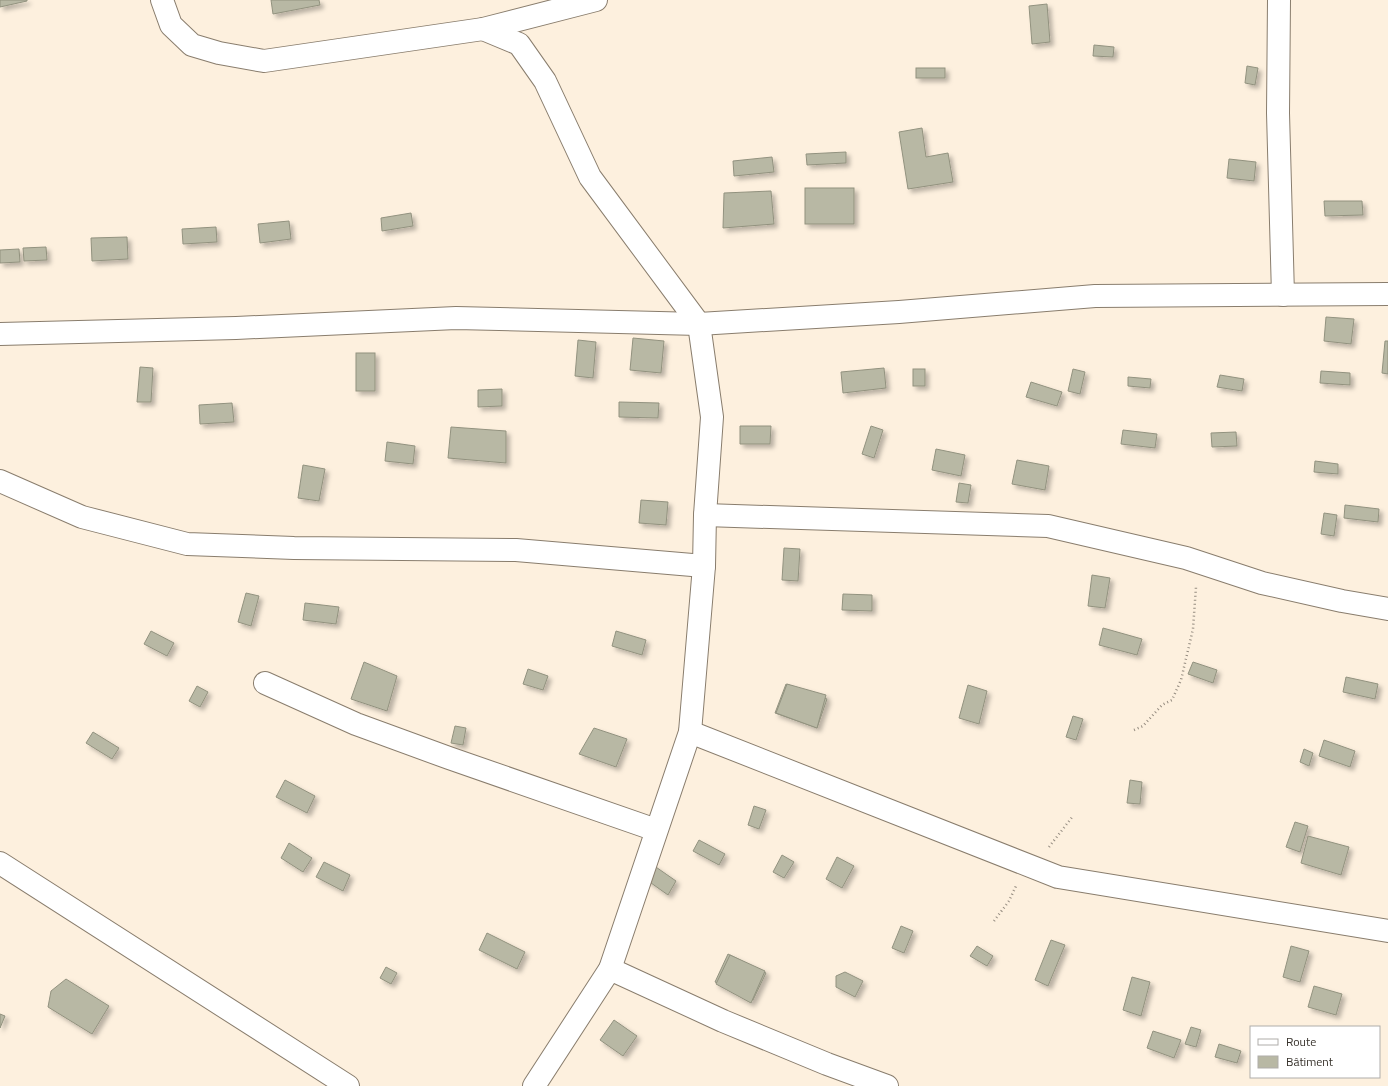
<svg xmlns="http://www.w3.org/2000/svg" width="1388" height="1086" font-family="'Titillium Web',sans-serif">
  <defs>
    <filter id="shadow"><feDropShadow dx="3.5" dy="3.5" stdDeviation="2" flood-color="#0004"/></filter>
  </defs>
  <rect width="100%" height="100%" fill="#fdf0de"/>
  <!-- building -->
  <g fill="#b8b8a4" stroke="#92927f" filter="url(#shadow)">
    <path d="M 0,0 L 27,0 L 27,1 L 0,7 Z"/>
    <path d="M 271,0 L 319,0 L 320,5 L 273,14 Z"/>
    <path d="M 1047,4 L 1050,42 L 1032,44 L 1029,6 Z"/>
    <path d="M 1094,45 L 1114,47 L 1113,57 L 1093,56 Z"/>
    <path d="M 1247,66 L 1258,68 L 1255,85 L 1245,83 Z"/>
    <rect x="916" y="68" width="29" height="10"/>
    <path d="M 922,128 L 926,157 L 948,153 L 953,182 L 908,189 L 899,132 Z"/>
    <path d="M 846,152 L 846,163 L 807,165 L 806,154 Z"/>
    <path d="M 772,157 L 774,172 L 734,176 L 733,161 Z"/>
    <path d="M 1229,159 L 1256,162 L 1254,181 L 1227,178 Z"/>
    <rect x="805" y="188" width="49" height="36"/>
    <path d="M 771,191 L 774,224 L 723,228 L 724,193 Z"/>
    <path d="M 1324,201 L 1362,201 L 1363,215 L 1325,216 Z"/>
    <path d="M 411,213 L 413,226 L 382,231 L 381,218 Z"/>
    <path d="M 289,221 L 291,239 L 260,243 L 258,224 Z"/>
    <path d="M 216,227 L 217,242 L 183,244 L 182,229 Z"/>
    <path d="M 127,237 L 128,259 L 92,261 L 91,238 Z"/>
    <path d="M 46,247 L 47,260 L 24,261 L 23,248 Z"/>
    <path d="M 19,249 L 20,262 L 0,263 L 0,250 Z"/>
    <path d="M 1326,317 L 1354,319 L 1351,344 L 1324,341 Z"/>
    <path d="M 633,338 L 664,341 L 661,373 L 630,370 Z"/>
    <path d="M 578,340 L 596,342 L 593,378 L 575,376 Z"/>
    <path d="M 1385,341 L 1388,341 L 1388,374 L 1382,373 Z"/>
    <rect x="356" y="353" width="19" height="38"/>
    <path d="M 140,367 L 153,368 L 151,402 L 137,402 Z"/>
    <path d="M 884,368 L 886,388 L 843,393 L 841,372 Z"/>
    <rect x="913" y="369" width="12" height="17"/>
    <path d="M 1073,369 L 1085,372 L 1080,394 L 1068,391 Z"/>
    <path d="M 1321,371 L 1350,373 L 1350,385 L 1320,383 Z"/>
    <path d="M 1220,375 L 1244,379 L 1242,391 L 1217,387 Z"/>
    <path d="M 1128,377 L 1151,379 L 1150,388 L 1128,386 Z"/>
    <path d="M 1031,382 L 1062,392 L 1057,406 L 1026,397 Z"/>
    <path d="M 502,389 L 502,406 L 478,407 L 478,390 Z"/>
    <path d="M 619,402 L 659,403 L 658,418 L 619,417 Z"/>
    <path d="M 232,403 L 234,422 L 200,424 L 199,405 Z"/>
    <path d="M 740,426 L 771,426 L 770,444 L 740,444 Z"/>
    <path d="M 871,426 L 883,430 L 874,458 L 862,454 Z"/>
    <path d="M 451,427 L 506,431 L 506,463 L 448,458 Z"/>
    <path d="M 1123,430 L 1157,434 L 1155,448 L 1121,444 Z"/>
    <path d="M 1236,432 L 1237,446 L 1212,447 L 1211,433 Z"/>
    <path d="M 387,442 L 415,446 L 413,464 L 385,461 Z"/>
    <path d="M 936,449 L 965,455 L 961,476 L 932,470 Z"/>
    <path d="M 1017,460 L 1049,466 L 1045,490 L 1012,484 Z"/>
    <path d="M 1315,461 L 1338,464 L 1338,474 L 1314,472 Z"/>
    <path d="M 303,465 L 325,469 L 319,501 L 298,498 Z"/>
    <path d="M 959,483 L 971,485 L 968,503 L 956,502 Z"/>
    <path d="M 641,500 L 668,502 L 666,525 L 639,523 Z"/>
    <path d="M 1345,505 L 1379,509 L 1378,522 L 1344,518 Z"/>
    <path d="M 1324,513 L 1337,515 L 1334,536 L 1321,534 Z"/>
    <path d="M 784,548 L 800,549 L 798,581 L 782,580 Z"/>
    <path d="M 1092,575 L 1110,578 L 1105,608 L 1088,606 Z"/>
    <path d="M 246,593 L 259,596 L 251,626 L 238,622 Z"/>
    <path d="M 843,594 L 872,595 L 872,611 L 842,610 Z"/>
    <path d="M 305,603 L 339,607 L 336,624 L 303,620 Z"/>
    <path d="M 1103,628 L 1142,639 L 1137,655 L 1099,645 Z"/>
    <path d="M 151,631 L 174,643 L 167,656 L 144,644 Z"/>
    <path d="M 616,631 L 646,640 L 642,655 L 612,646 Z"/>
    <path d="M 364,662 L 397,676 L 387,711 L 351,699 Z"/>
    <path d="M 1193,662 L 1217,670 L 1213,683 L 1188,674 Z"/>
    <path d="M 528,669 L 548,676 L 543,690 L 523,684 Z"/>
    <path d="M 1346,677 L 1378,684 L 1375,699 L 1343,692 Z"/>
    <path d="M 786,684 L 827,699 L 817,728 L 775,713 Z"/>
    <path d="M 787,684 L 826,695 L 817,728 L 776,713 Z"/>
    <path d="M 968,685 L 987,691 L 979,724 L 959,718 Z"/>
    <path d="M 197,686 L 208,692 L 200,707 L 189,701 Z"/>
    <path d="M 1073,716 L 1083,719 L 1076,740 L 1066,737 Z"/>
    <path d="M 455,726 L 466,728 L 463,745 L 451,743 Z"/>
    <path d="M 594,728 L 627,739 L 616,767 L 579,754 Z"/>
    <path d="M 93,732 L 119,748 L 112,759 L 86,743 Z"/>
    <path d="M 1324,740 L 1355,751 L 1350,767 L 1319,756 Z"/>
    <path d="M 1304,749 L 1313,753 L 1309,766 L 1300,762 Z"/>
    <path d="M 285,780 L 315,796 L 307,813 L 276,797 Z"/>
    <path d="M 1130,780 L 1142,782 L 1140,804 L 1127,803 Z"/>
    <path d="M 754,806 L 766,810 L 759,829 L 748,825 Z"/>
    <path d="M 1295,822 L 1308,826 L 1300,852 L 1286,847 Z"/>
    <path d="M 1308,836 L 1349,847 L 1341,875 L 1301,863 Z"/>
    <path d="M 699,840 L 725,854 L 719,865 L 693,851 Z"/>
    <path d="M 289,843 L 312,858 L 303,872 L 281,858 Z"/>
    <path d="M 782,855 L 794,862 L 784,878 L 773,872 Z"/>
    <path d="M 837,857 L 854,866 L 842,888 L 826,879 Z"/>
    <path d="M 324,862 L 350,875 L 343,891 L 316,877 Z"/>
    <path d="M 653,865 L 676,881 L 668,895 L 644,878 Z"/>
    <path d="M 901,926 L 913,931 L 904,953 L 892,948 Z"/>
    <path d="M 487,933 L 525,952 L 517,969 L 479,950 Z"/>
    <path d="M 1051,940 L 1065,945 L 1048,986 L 1035,980 Z"/>
    <path d="M 977,946 L 993,956 L 987,966 L 970,956 Z"/>
    <path d="M 1291,946 L 1309,951 L 1300,982 L 1283,977 Z"/>
    <path d="M 728,954 L 766,973 L 753,1000 L 715,982 Z"/>
    <path d="M 730,955 L 765,971 L 751,1003 L 716,984 Z"/>
    <path d="M 386,967 L 397,973 L 391,984 L 380,978 Z"/>
    <path d="M 845,972 L 863,981 L 855,997 L 836,987 L 836,976 Z"/>
    <path d="M 1132,977 L 1150,982 L 1141,1016 L 1123,1010 Z"/>
    <path d="M 66,979 L 109,1006 L 92,1034 L 48,1007 L 51,991 Z"/>
    <path d="M 1314,986 L 1342,994 L 1336,1015 L 1308,1007 Z"/>
    <path d="M 0,1014 L 5,1016 L 0,1028 Z"/>
    <path d="M 614,1020 L 637,1036 L 623,1056 L 600,1040 Z"/>
    <path d="M 1191,1027 L 1201,1030 L 1196,1047 L 1185,1044 Z"/>
    <path d="M 1153,1031 L 1181,1040 L 1174,1058 L 1147,1048 Z"/>
    <path d="M 1219,1044 L 1241,1051 L 1237,1063 L 1215,1057 Z"/>
  </g>
  <g fill="none" stroke-linecap="round" stroke-linejoin="round">
    <defs>
      <g id="street">
        <path d="M 162,0 L 171,25 L 192,45 L 219,53 L 264,61 L 483,29 L 596,0"/>
        <path d="M 1279,0 L 1278,113 L 1283,295"/>
        <path d="M 483,29 L 519,44 L 545,81 L 590,177 L 699,324 L 712,417 L 705,515 L 704,566 L 690,732 L 610,969 L 534,1086"/>
        <path d="M 0,334 L 236,328 L 456,318 L 699,324 L 899,312 L 1095,296 L 1388,294"/>
        <path d="M 0,481 L 82,517 L 187,544 L 294,548 L 516,550 L 704,566"/>
        <path d="M 705,515 L 1048,526 L 1186,558 L 1262,583 L 1342,601 L 1388,609"/>
        <path d="M 265,683 L 356,724 L 449,758 L 656,830"/>
        <path d="M 690,732 L 1058,877 L 1388,931"/>
        <path d="M 0,863 L 348,1086"/>
        <path d="M 610,969 L 723,1021 L 827,1064 L 887,1086"/>
      </g>
    </defs>
    <!-- street casing -->
    <use href="#street" stroke="#897d6d" stroke-width="24"/>
    <!-- path -->
    <g stroke="#958c80" stroke-width="2.5" stroke-dasharray="1 3" stroke-linecap="butt">
      <path d="M 1134,730 L 1143,726 L 1162,705 L 1172,700 L 1181,680 L 1193,629 L 1196,587"/>
      <path d="M 1049,847 L 1073,816"/>
      <path d="M 994,921 L 1009,901 L 1016,886"/>
    </g>
    <!-- street -->
    <use href="#street" stroke="#fff" stroke-width="22"/>
  </g>
  <!-- legend -->
  <rect x="1250" y="1026" width="130" height="52" fill="#ffffff" stroke="#afadaa"/>
  <rect x="1258" y="1039" width="20" height="6" fill="#ffffff" stroke="#afadaa"/>
  <text x="1286" y="1046" font-size="12" fill="#36312a">Route</text>
  <rect x="1258" y="1056" width="20" height="12" fill="#b8b8a4" stroke="#afadaa"/>
  <text x="1286" y="1066" font-size="12" fill="#36312a">Bâtiment</text>
</svg>
